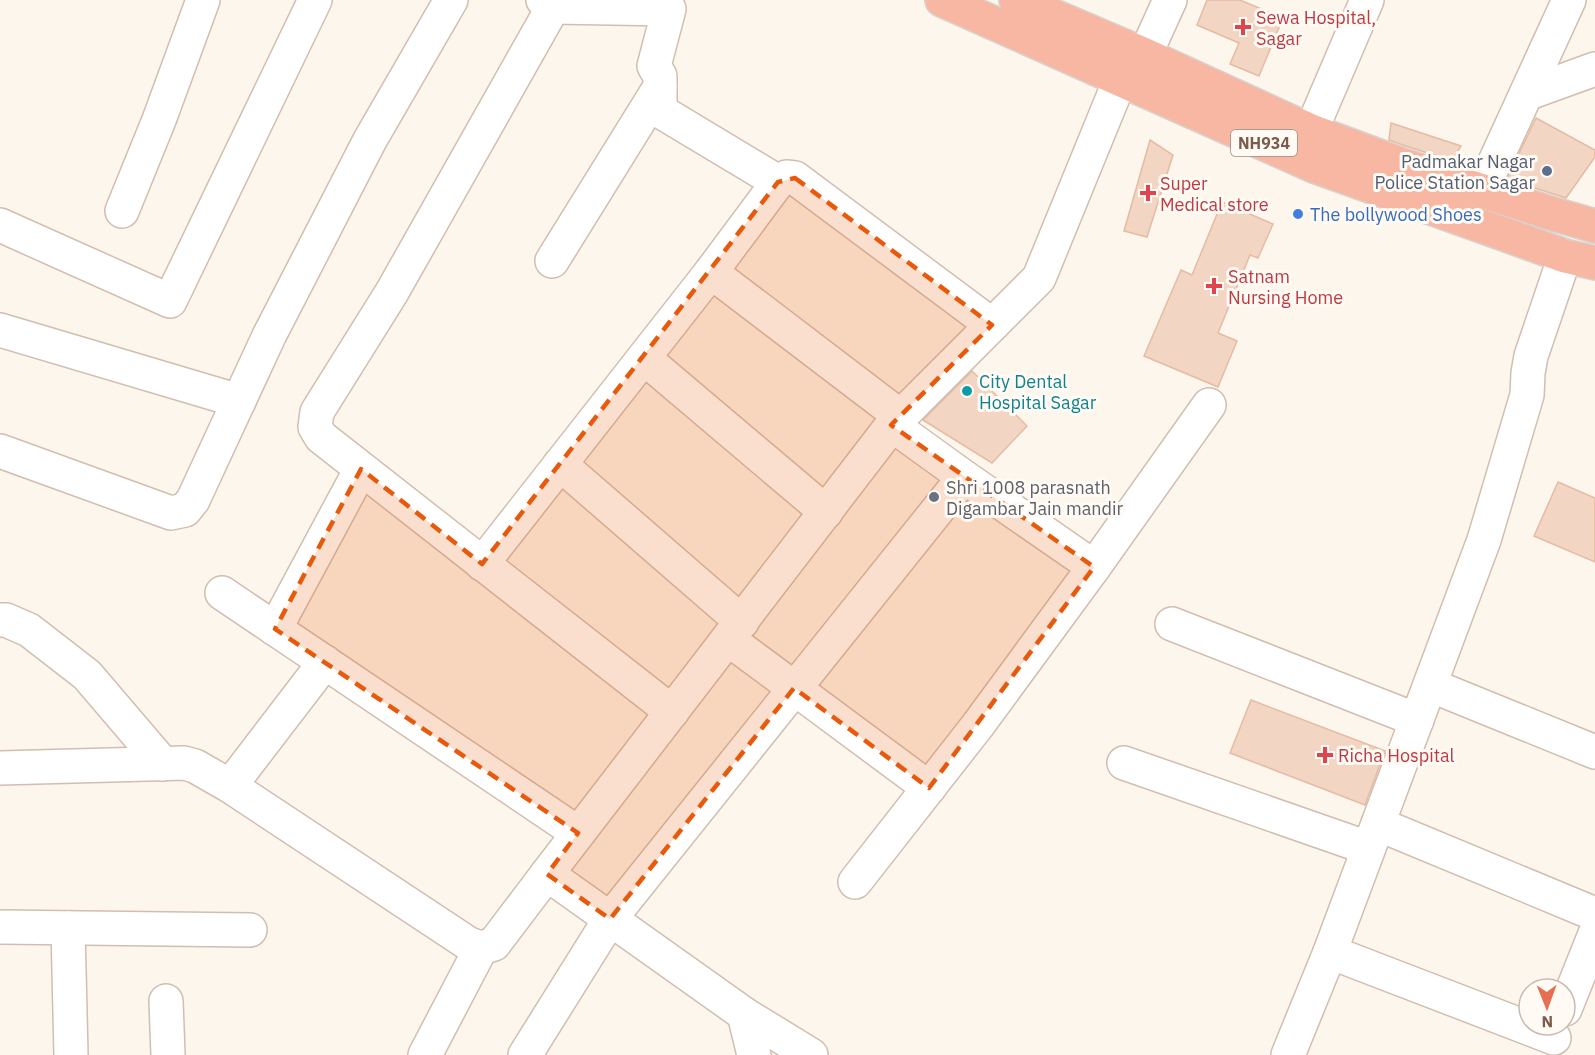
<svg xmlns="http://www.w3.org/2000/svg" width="1595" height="1055" font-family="'IBM Plex Sans',sans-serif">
  <rect width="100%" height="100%" fill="#fdf6ec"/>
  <!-- building -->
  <g fill="#f3d5c3" stroke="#e6bba3" stroke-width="1.5">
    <path d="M 1207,0 L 1240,0 L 1283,18 L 1259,76 L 1230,64 L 1239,43 L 1197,25 Z"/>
    <path d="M 1536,118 L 1595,150 L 1595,157 L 1566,198 L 1507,179 Z"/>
    <path d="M 1391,123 L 1461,146 L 1452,161 L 1406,146 L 1389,140 Z"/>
    <path d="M 1150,140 L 1173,155 L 1147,237 L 1124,231 Z"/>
    <path d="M 1222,202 L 1273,224 L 1258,258 L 1250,255 L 1218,333 L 1237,341 L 1218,387 L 1144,356 L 1181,270 L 1192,275 Z"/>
    <path d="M 972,371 L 1027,426 L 992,463 L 923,420 Z"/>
    <path d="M 1558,482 L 1595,498 L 1595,562 L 1534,536 Z"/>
    <path d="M 1251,700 L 1385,751 L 1365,805 L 1230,753 Z"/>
  </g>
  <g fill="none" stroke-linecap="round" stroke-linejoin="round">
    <defs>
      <g id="minor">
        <path d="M 543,0 L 553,7 L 669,9 L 654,66 L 660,76 L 660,87 L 552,261"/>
        <path d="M 553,7 L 392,292 L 317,412 L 315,427 L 321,437 L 672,712"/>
        <path d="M 660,87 L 660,111 L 778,182"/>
        <path d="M 1526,94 L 1595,69"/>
        <path d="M 1311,131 L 1367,0"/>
        <path d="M 1482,190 L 1569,0"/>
        <path d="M 122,211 L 159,120 L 203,0"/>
        <path d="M 0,225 L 170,301 L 315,0"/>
        <path d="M 711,272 L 900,416"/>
        <path d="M 0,330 L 239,401"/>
        <path d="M 644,358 L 826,512"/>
        <path d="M 892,425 L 964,477 L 1094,567"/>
        <path d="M 0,451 L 171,513 L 185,510 L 193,500 L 269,336 L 370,140 L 451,0"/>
        <path d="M 560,464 L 742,622"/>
        <path d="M 482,564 L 711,272 L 778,182 L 786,177 L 795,178 L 992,325"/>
        <path d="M 222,593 L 578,833"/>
        <path d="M 0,620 L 6,620 L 29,630 L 87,675 L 163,764"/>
        <path d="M 1172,624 L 1417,720"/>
        <path d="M 275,629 L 361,469"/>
        <path d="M 728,639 L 929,788"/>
        <path d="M 1430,685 L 1595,752"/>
        <path d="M 1124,763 L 1368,848"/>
        <path d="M 0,768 L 184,763 L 195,766 L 230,786 L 469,944 L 481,948 L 494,944 L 547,874"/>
        <path d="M 230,786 L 325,662"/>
        <path d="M 1378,824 L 1595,914"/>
        <path d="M 855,882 L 978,725 L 1094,567 L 1209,405"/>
        <path d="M 0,927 L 250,930"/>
        <path d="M 68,928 L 71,1055"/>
        <path d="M 1330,952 L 1554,1038"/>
        <path d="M 166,1001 L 168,1055"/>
        <path d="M 1565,1009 L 1595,934"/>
        <path d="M 744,1014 L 811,1055"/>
        <path d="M 425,1055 L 481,948"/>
        <path d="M 525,1055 L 610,919 L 964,477"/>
        <path d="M 754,1055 L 744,1014 L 547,874 L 892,425 L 1039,278 L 1120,80 L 1145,55 L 1170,0"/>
        <path d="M 1288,1055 L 1330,952 L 1484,540 L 1527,395 L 1528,373 L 1531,356 L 1565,256"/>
      </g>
      <g id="highway">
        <path d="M 942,0 L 1314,166 L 1565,256 L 1595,263"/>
        <path d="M 1016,0 L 1145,55 L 1311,131 L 1400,164 L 1550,213 L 1595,226"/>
      </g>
    </defs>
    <!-- minor casing -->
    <use href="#minor" stroke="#d1beb0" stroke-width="36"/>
    <!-- highway casing -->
    <use href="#highway" stroke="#dad1cd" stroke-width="36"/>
    <!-- minor -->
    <use href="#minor" stroke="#fff" stroke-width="33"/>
    <!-- highway -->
    <use href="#highway" stroke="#f7b7a3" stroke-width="33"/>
  </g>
  <!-- marked area -->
  <path fill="#e8590c" fill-opacity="0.2" stroke="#e8590c" stroke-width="4.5" stroke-dasharray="12 8" stroke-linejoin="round" d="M 795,178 L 992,325 L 891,425 L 1094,567 L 929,788 L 794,688 L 610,919 L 547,874 L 578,833 L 275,629 L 361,469 L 482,564 L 778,182 Z"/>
  <!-- markers -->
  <g fill="#e0444e" stroke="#fffaf3" stroke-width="2">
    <path d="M1240 18h6v6h6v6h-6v6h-6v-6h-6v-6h6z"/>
    <path d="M1145 184h6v6h6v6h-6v6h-6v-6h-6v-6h6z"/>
    <path d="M1211 277h6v6h6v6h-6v6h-6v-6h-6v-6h6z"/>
    <path d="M1322 746h6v6h6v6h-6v6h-6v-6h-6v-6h6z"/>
  </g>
  <circle fill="#5c6f8a" stroke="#fffaf3" stroke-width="2" cx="1547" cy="171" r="6"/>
  <circle fill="#3f7fe0" stroke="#fffaf3" stroke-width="2" cx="1298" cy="214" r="6"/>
  <circle fill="#0f9aa8" stroke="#fffaf3" stroke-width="2" cx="967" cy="391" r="6"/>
  <circle fill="#6b7280" stroke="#fffaf3" stroke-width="2" cx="934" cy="497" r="6"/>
  <g text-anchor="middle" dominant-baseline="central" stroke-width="6" stroke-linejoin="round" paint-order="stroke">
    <!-- shield labels -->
    <rect fill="#fffaf3" stroke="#a28b7f" stroke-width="1.5" x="1231" y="130" width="66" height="26" rx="4.5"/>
    <g font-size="16" font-weight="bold" fill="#7a5c4d">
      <text x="1264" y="143">NH934</text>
    </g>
    <!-- health labels -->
    <g font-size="18" fill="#be3a42" stroke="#fffaf3" text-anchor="start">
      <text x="1256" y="17">Sewa Hospital,<tspan x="1256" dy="21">Sagar</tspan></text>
      <text x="1160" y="183">Super<tspan x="1160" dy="21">Medical store</tspan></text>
      <text x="1228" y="276">Satnam<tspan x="1228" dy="21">Nursing Home</tspan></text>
      <text x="1338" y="755">Richa Hospital</text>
    </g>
    <!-- service labels -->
    <g font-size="18" fill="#4e5e75" stroke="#fffaf3" text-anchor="end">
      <text x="1535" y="161">Padmakar Nagar<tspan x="1535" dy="21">Police Station Sagar</tspan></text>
    </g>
    <!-- shop labels -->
    <g font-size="18" fill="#366cbe" stroke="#fffaf3" text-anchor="start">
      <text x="1310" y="214">The bollywood Shoes</text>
    </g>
    <!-- culture labels -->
    <g font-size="18" fill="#0d838f" stroke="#fffaf3" text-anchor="start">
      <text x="979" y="381">City Dental<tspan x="979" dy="21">Hospital Sagar</tspan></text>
    </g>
    <!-- worship labels -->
    <g font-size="18" fill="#5b616d" stroke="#fffaf3" text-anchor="start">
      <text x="946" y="487">Shri 1008 parasnath<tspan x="946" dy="21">Digambar Jain mandir</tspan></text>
    </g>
  </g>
  <!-- north arrow -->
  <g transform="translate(1547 1007) rotate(179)"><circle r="28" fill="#fffaf3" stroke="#cabbb1" stroke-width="1.5"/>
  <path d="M0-4.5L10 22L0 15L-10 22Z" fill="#e76f51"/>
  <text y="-9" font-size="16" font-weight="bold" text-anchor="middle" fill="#7a5c4d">N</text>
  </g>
</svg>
